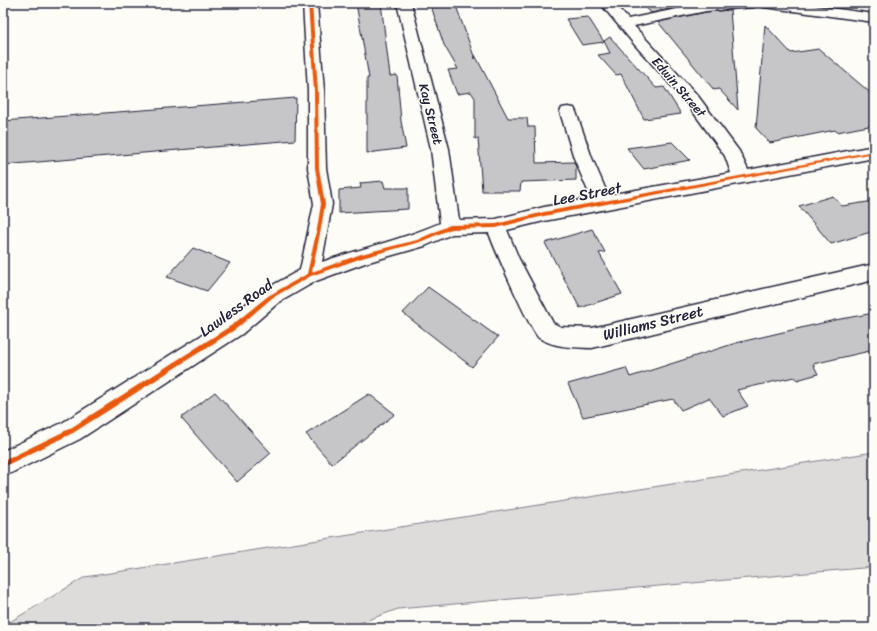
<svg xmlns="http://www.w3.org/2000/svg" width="877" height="631" font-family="Sriracha,sans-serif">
  <rect width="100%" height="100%" fill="#fdfcf7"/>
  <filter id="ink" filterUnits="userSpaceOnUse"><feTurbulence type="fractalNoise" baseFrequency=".025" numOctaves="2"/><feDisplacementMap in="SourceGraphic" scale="8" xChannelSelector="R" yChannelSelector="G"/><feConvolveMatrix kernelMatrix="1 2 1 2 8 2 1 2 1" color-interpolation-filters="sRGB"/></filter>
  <g filter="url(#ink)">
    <!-- green -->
    <path fill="#dddcdb" stroke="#807f8b" d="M 874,452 L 874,567 L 398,609 L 346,628 L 3,628 L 3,626 L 85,577 Z"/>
    <!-- building -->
    <g fill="#c6c6c8" stroke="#22223b">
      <path d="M 356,3 L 381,3 L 390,76 L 397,75 L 401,121 L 406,148 L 367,153 L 367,78 L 369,78 Z"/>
      <path d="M 430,3 L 455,3 L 475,59 L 475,55 L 508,118 L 527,118 L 528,127 L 535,127 L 536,163 L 574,162 L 576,167 L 576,180 L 521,182 L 520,191 L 482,191 L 478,138 L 475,139 L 475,98 L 471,92 L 457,94 L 448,70 L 458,69 L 444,45 Z"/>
      <path d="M 642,3 L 699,3 L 651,13 Z"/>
      <path d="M 730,10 L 738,110 L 719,89 L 714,90 L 658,22 L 706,12 Z"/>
      <path d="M 588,17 L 604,42 L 582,45 L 566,19 Z"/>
      <path d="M 765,25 L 791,53 L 819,49 L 874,96 L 874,125 L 837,132 L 835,130 L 770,143 L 756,128 Z"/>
      <path d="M 610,37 L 656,88 L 664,87 L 681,114 L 644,119 L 621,74 L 616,75 L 598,55 L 610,53 L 604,41 Z"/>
      <path d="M 296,98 L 295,140 L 3,165 L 3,121 Z"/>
      <path d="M 672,142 L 690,160 L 644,169 L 627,148 Z"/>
      <path d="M 383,181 L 385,188 L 408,188 L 408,209 L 339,213 L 339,190 L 361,188 L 360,183 Z"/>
      <path d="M 833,196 L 842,206 L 874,201 L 874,231 L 831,244 L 799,206 Z"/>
      <path d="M 592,229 L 605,252 L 599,253 L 622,294 L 580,308 L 545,243 Z"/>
      <path d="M 193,248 L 230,263 L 207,291 L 167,277 Z"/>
      <path d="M 428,287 L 498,337 L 472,367 L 403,313 Z"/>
      <path d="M 874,313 L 874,350 L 813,364 L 818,374 L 797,380 L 794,377 L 737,390 L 748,406 L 723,416 L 709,398 L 681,410 L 673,399 L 583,417 L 568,384 L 626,368 L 630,377 L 736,343 L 835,320 Z"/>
      <path d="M 215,392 L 271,453 L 237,482 L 181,418 Z"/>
      <path d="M 369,394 L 395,414 L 332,464 L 306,434 Z"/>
    </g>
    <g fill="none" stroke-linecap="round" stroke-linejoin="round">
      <defs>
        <path id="minor" d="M 303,3 L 317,3 L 324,91 L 326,168 L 332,204 L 322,262 C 361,248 402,240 440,223 L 431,149 L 397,3 L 411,3 L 449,149 L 459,220 L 496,219 L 544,207 L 591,198 L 574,158 L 560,112 L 562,108 L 568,107 L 574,108 L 576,112 L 592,158 L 608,195 L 731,173 L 725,156 L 686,102 L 634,44 L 600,3 L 614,3 L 628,19 L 706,3 L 794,3 L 874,14 L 874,22 L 764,7 L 758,5 L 753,7 L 706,11 L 634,26 L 698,96 L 739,151 L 748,170 L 874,146 L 874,158 L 544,221 L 507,230 L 519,259 L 553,323 L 561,327 L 592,328 L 874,264 L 874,280 L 592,348 C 573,347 556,348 539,338 C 531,332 494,248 489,233 L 452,234 L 425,246 L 365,263 L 316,281 L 278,303 L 242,334 L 80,439 L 3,477 L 3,451 L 62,423 L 226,320 L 262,291 L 300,270 L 314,204 L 308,168 L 308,91 Z"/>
      </defs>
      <!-- minor casing -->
      <use href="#minor" stroke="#22223b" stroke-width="3"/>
      <!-- minor -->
      <use href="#minor" fill="#fdfcf7" fill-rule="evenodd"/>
      <defs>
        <path id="cycleway" d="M 308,3 L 312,3 L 318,91 L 319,168 L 325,204 L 321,229 L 312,272 L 361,254 L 417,240 L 450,225 L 496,224 L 544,212 L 874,151 L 874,153 L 544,216 L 496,228 L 451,229 L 420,242 L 362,258 L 311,276 L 272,298 L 236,329 L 73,433 L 3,467 L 3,461 L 69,429 L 232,325 L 268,296 L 307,274 L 317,229 L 321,204 L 315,168 L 314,91 Z"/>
      </defs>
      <!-- cycleway casing -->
      <use href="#cycleway" stroke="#fdfcf7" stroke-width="3"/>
      <!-- cycleway -->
      <use href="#cycleway" fill="#e8590c" fill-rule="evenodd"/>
    </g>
  </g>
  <g text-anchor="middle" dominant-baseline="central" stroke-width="3" stroke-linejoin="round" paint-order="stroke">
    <!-- far-street labels -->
    <g font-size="13" fill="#22223b" stroke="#fdfcf7">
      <text transform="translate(679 87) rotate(49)">Edwin Street</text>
      <text transform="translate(431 114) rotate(76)">Kay Street</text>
    </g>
    <!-- street labels -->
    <g font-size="15" fill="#22223b" stroke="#fdfcf7">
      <text transform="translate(587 194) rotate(-11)">Lee Street</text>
      <text transform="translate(236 308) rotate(-36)">Lawless Road</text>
      <text transform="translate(653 323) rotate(-14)">Williams Street</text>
    </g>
  </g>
  <!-- margin -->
  <rect width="877" height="631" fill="none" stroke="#fdfcf7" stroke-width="16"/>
  <rect x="8" y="8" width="861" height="615" fill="none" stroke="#22223b" stroke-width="1.5" filter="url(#ink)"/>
</svg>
